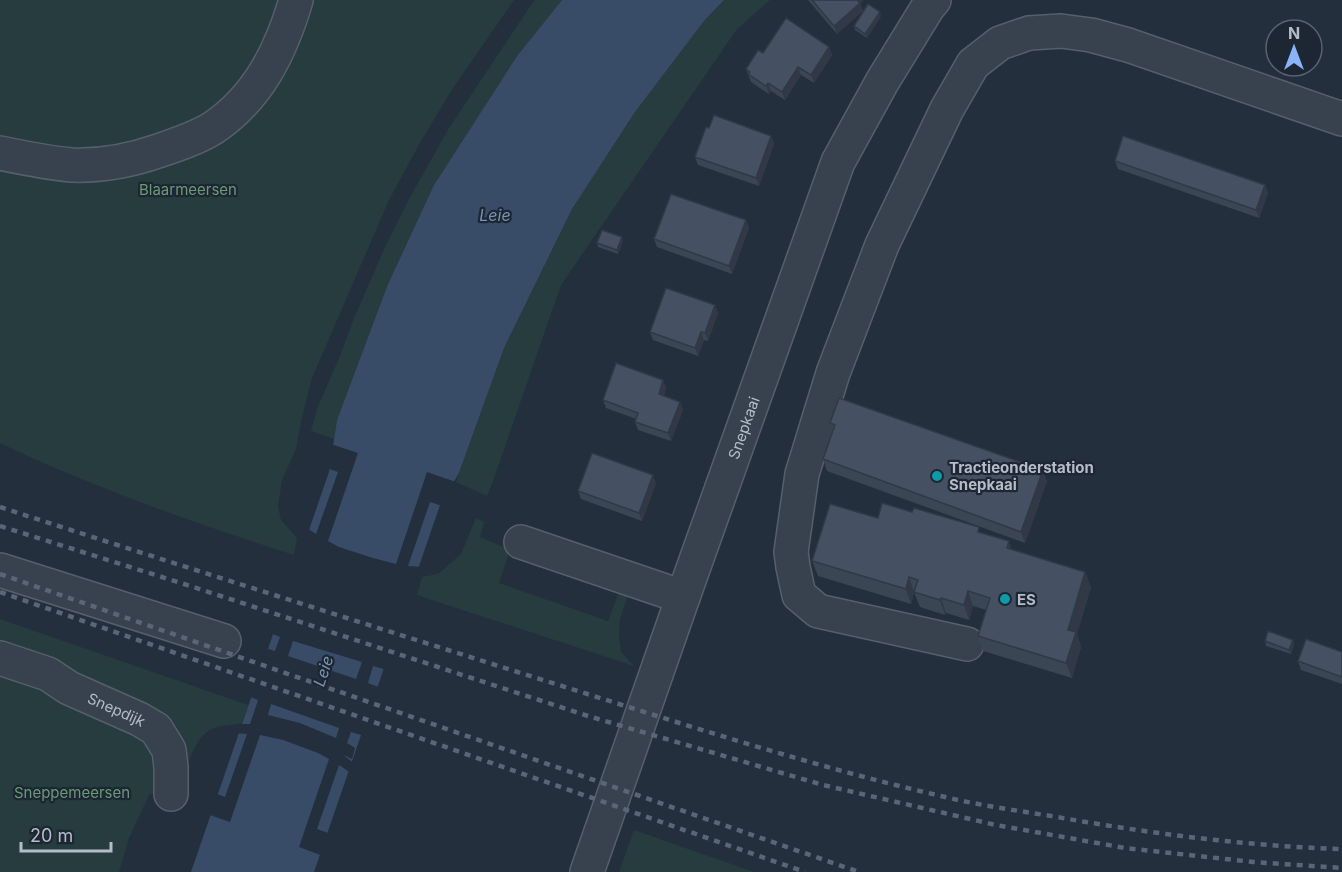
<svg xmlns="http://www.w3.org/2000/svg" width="1342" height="872" font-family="Inter,sans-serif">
  <rect width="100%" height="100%" fill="#242f3e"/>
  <!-- green -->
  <g fill="#263c3f">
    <path d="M 0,0 L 514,0 L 451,91 L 421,141 L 389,200 L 312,378 L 302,417 L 296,449 L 282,480 L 278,506 L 281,520 L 297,538 L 294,555 C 195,523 94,488 0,443 Z"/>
    <path d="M 535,0 L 562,0 L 517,56 L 434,185 L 388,284 L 337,420 L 334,439 L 311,431 L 317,409 L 339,358 L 355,316 L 385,247 L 410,197 L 449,128 L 527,11 Z"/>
    <path d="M 724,0 L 770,0 L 737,29 L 561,285 L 493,481 L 487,496 L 456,482 L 504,348 L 572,209 L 635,112 L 704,21 Z"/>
    <path d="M 476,518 L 484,522 L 480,537 L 510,550 L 499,583 L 608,621 L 620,589 L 628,595 L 620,619 L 619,635 L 621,652 L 634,666 L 417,595 L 422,577 L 438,574 L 461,554 Z"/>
    <path d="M 0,619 L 248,705 L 242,723 C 233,726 223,724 214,728 C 194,736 188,764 182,783 L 149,795 L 129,838 L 119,872 L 0,872 Z"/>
    <path d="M 634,830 L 754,872 L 619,872 Z"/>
  </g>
  <!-- water -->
  <path fill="#394c67" d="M 562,0 L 724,0 L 704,21 L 635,112 L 572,209 L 504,348 L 459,473 L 440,505 L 314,872 L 191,872 L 329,472 L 337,420 L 388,284 L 434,185 L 517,56 Z"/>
  <!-- pier -->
  <path fill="#242f3e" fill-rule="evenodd" d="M 331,444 L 358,453 L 328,541 L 339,547 L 373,558 L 396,564 L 427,472 L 456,482 L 442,506 L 430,502 L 408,566 L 422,567 L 387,670 L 373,666 L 368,683 L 381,688 L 364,736 L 351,732 L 347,743 L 355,748 L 352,759 L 343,755 L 355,764 L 352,774 L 339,765 L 317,829 L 331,834 L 323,856 L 299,847 L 329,759 L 318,753 L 283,740 L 260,735 L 230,822 L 207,814 L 214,793 L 225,797 L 247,734 L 235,733 L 238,724 L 250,724 L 258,700 L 248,696 L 259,664 L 265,648 L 275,651 L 280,637 L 270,633 L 307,528 L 316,534 L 338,472 L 327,468 ZM 293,641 L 362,662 L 356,679 L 288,656 ZM 271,704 L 339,728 L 336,738 L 300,723 L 268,715 Z"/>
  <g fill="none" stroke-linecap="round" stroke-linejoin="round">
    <defs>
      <g id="minor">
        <path d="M 0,153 C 24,158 48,163 72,165 C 100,166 132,160 158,151 C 176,145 197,138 213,128 C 258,98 281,51 296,0"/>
        <path d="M 521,542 L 683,597"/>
        <path d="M 0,570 L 224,641"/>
        <path d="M 967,644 L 818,611 L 799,595 L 793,567 L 791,552 L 802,474 L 833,373 L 882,245 L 947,109 L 973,64 L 1000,43 L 1029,33 L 1061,31 L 1091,35 L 1128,45 L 1342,119"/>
        <path id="s1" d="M 0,658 L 48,674 L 69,688 L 139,719 L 156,729 L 169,750 L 171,767 L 171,794"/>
        <path id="s2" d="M 587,872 L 683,597 L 838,162 L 882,82 L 928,7 L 934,0"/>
      </g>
    </defs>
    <!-- minor casing -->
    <use href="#minor" stroke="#565f6c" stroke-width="36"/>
    <!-- minor -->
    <use href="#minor" stroke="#38414e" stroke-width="33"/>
    <!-- rail -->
    <g stroke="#5a6575" stroke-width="4.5" stroke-dasharray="6 6" stroke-linecap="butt">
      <path d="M 0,507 C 181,566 363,623 546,681 C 677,722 807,765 941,796 C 977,805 1014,810 1051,816 C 1147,833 1244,846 1342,849"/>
      <path d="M 0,526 L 184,584 L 588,716 L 823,785 L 996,825 L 1125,848 L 1253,862 L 1342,868"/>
      <path d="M 0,574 L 859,872"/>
      <path d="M 0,592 L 805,872"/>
    </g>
  </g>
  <!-- wall -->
  <g fill="#3b4654">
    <path d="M 808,0 L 863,0 L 860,3 L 863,11 L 837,34 Z"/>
    <path d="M 881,16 L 867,38 L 855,30 L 854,26 Z"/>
    <path d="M 829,47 L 832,55 L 814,83 L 801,75 L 785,100 L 771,91 L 769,94 L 751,82 L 746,69 L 763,53 Z"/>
    <path d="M 709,128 L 771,136 L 774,144 L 759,186 L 698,165 L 695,157 Z"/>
    <path d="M 1115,161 L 1265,185 L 1268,193 L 1259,218 L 1118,169 Z"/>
    <path d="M 746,220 L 749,228 L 732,274 L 657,247 L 654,239 Z"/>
    <path d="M 623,241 L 618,254 L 598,247 L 597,243 Z"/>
    <path d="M 715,305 L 718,313 L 708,341 L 704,340 L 698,356 L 653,340 L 650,332 Z"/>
    <path d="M 663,380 L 666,388 L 664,396 L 680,402 L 683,410 L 671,441 L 638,430 L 635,422 L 636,419 L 606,408 L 603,400 Z"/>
    <path d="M 830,423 L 1047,481 L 1025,543 L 827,471 L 823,459 L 833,432 Z"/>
    <path d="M 656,483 L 642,521 L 581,499 L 578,491 Z"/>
    <path d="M 878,518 L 981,533 L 1012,549 L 1085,572 L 1091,587 L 1077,634 L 1081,647 L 1072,678 L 983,651 L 978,636 L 986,610 L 973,606 L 969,620 L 946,613 L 945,615 L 920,607 L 914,592 L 911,604 L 818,576 L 812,561 Z"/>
    <path d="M 1293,640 L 1294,645 L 1291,654 L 1266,646 L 1265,641 Z"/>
    <path d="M 1342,652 L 1342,684 L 1301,670 L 1298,661 Z"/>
  </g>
  <!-- shaded-wall -->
  <g fill="#303945">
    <path d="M 855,0 L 863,0 L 858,4 L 860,3 L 863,11 L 837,34 L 834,26 Z"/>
    <path d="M 880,12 L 881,16 L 867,38 L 865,34 Z"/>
    <path d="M 829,47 L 832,55 L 814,83 L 811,75 Z"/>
    <path d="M 798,67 L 801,75 L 785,100 L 782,92 Z"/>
    <path d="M 768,83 L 771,91 L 769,94 L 766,86 Z"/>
    <path d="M 771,136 L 774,144 L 759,186 L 756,178 Z"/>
    <path d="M 1265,185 L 1268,193 L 1259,218 L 1256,210 Z"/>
    <path d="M 746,220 L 749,228 L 732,274 L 729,266 Z"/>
    <path d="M 622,237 L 623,241 L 618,254 L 617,250 Z"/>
    <path d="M 715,305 L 718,313 L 708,341 L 705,333 Z"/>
    <path d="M 701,332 L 704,340 L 698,356 L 695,348 Z"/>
    <path d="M 663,380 L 666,388 L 662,402 L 659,394 Z"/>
    <path d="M 680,402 L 683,410 L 671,441 L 668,433 Z"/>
    <path d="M 1043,470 L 1047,481 L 1025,543 L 1021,532 Z"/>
    <path d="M 653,475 L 656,483 L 642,521 L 639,513 Z"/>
    <path d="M 1009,541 L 1014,555 L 1007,548 Z"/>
    <path d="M 1085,572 L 1091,587 L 1077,634 L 1081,647 L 1072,678 L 1066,663 L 1068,630 Z"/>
    <path d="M 909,577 L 914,592 L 911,604 L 906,589 Z"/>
    <path d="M 968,591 L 973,606 L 969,620 L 964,605 Z"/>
    <path d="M 941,598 L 946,613 L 945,615 L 940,600 Z"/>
    <path d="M 1293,640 L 1294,645 L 1291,654 L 1289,650 Z"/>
  </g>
  <!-- building -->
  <g fill="#455162" stroke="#303945" stroke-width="1.5">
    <path d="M 812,0 L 857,0 L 860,3 L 834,26 Z"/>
    <path d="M 868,4 L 880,12 L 865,34 L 854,26 Z"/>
    <path d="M 786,18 L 829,47 L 811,75 L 798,67 L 782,92 L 768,83 L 766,86 L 748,74 L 750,72 L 746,69 L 758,50 L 763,53 Z"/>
    <path d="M 714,115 L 771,136 L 756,178 L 695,157 L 706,127 L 709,128 Z"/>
    <path d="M 1123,136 L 1265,185 L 1256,210 L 1115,161 Z"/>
    <path d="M 671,194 L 746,220 L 729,266 L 654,239 Z"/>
    <path d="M 602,230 L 622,237 L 617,250 L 597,243 Z"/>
    <path d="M 666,288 L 715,305 L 705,333 L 701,332 L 695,348 L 650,332 Z"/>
    <path d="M 616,363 L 663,380 L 659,394 L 680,402 L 668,433 L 635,422 L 638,413 L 603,400 Z"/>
    <path d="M 839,398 L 1043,470 L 1021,532 L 823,459 L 835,425 L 830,423 Z"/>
    <path d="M 592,453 L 653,475 L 639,513 L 578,491 Z"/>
    <path d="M 882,503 L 912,512 L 914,508 L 979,527 L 978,532 L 1009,541 L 1007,548 L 1085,572 L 1068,630 L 1076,632 L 1066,663 L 978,636 L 990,598 L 968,591 L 964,605 L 941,598 L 940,600 L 914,592 L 918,580 L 909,577 L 906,589 L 812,561 L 830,504 L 878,518 Z"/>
    <path d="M 1268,631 L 1293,640 L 1289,650 L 1265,641 Z"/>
    <path d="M 1306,639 L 1342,652 L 1342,677 L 1298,661 Z"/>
  </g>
  <!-- markers -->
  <g fill="#0f9aa8" stroke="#1d2633" stroke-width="2">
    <circle cx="937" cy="476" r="6"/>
    <circle cx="1005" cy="599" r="6"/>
  </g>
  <g text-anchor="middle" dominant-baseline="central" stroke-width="4.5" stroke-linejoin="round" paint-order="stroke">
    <!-- park labels -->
    <g font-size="15" fill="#6b9a76" stroke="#1d2633">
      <text x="188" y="189">Blaarmeersen</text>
      <text x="72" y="792">Sneppemeersen</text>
    </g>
    <!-- street labels -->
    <g font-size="15" fill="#b4bcc9" stroke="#1d2633">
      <text stroke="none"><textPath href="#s2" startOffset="471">Snepkaai</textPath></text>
      <text stroke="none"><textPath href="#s1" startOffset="128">Snepdijk</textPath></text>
    </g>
    <!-- poi labels -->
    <g font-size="15" font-weight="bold" fill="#b4bcc9" stroke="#1d2633" text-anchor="start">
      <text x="949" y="467">Tractieonderstation<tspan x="949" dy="17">Snepkaai</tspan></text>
      <text x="1017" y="599">ES</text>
    </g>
    <!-- water labels -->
    <g font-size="16" font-style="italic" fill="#7c92b1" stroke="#1d2633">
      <text x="495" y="215">Leie</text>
      <text transform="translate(323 671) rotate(-72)">Leie</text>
    </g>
  </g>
  <!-- north arrow -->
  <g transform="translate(1294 48)"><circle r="28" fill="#1d2633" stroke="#59626f" stroke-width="1.5"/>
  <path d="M0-4.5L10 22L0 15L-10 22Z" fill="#8ab4f8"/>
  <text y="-9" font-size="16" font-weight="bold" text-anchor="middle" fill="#b4bcc9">N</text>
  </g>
  <!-- scale -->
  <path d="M21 842v9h90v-9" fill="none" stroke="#b4bcc9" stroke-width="3"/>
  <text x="30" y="842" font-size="18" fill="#b4bcc9" stroke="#1d2633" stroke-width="4.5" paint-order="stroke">20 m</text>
</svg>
